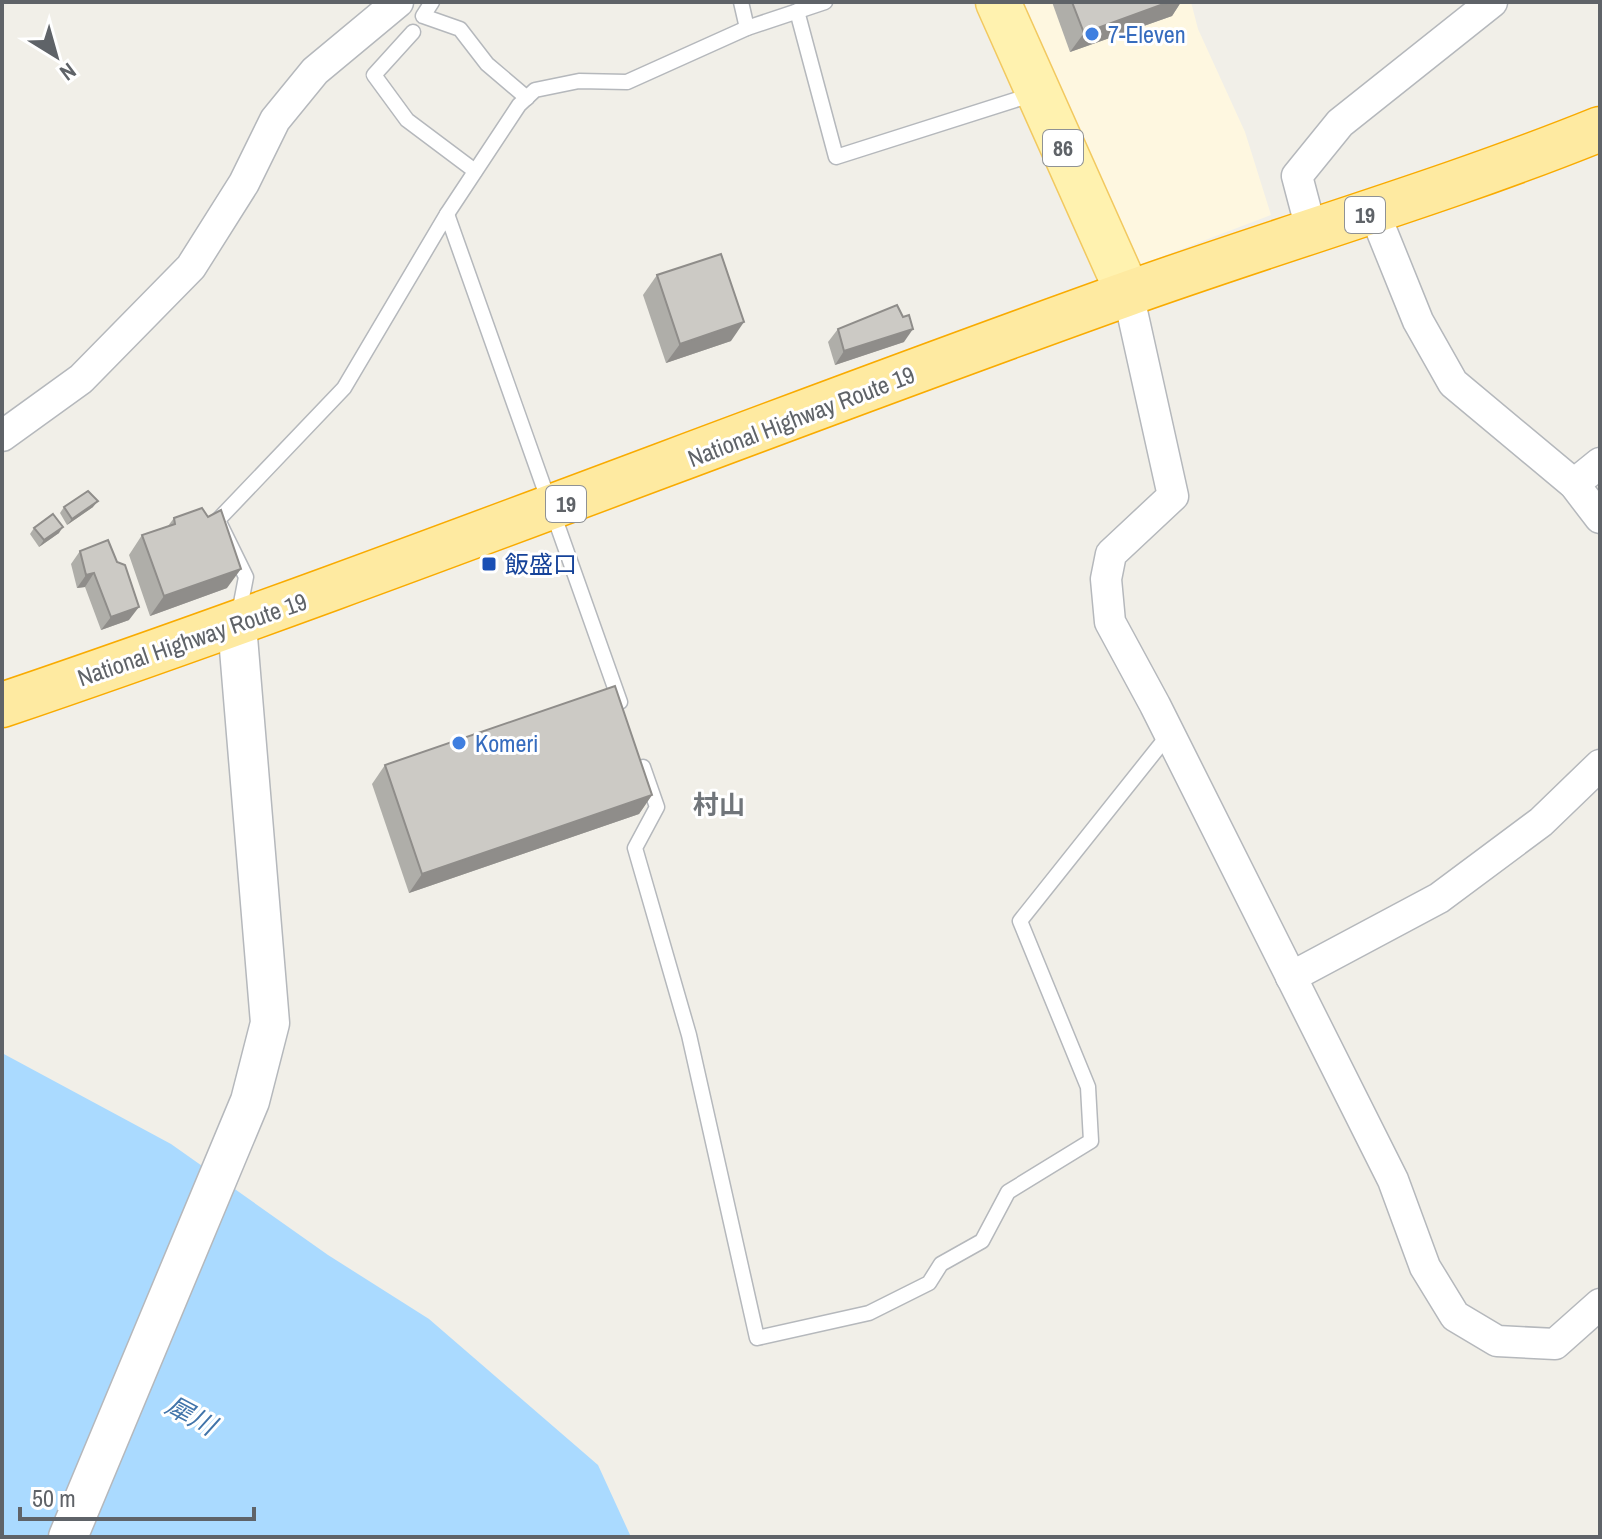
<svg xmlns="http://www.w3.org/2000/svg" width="1602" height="1539" font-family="'Archivo Narrow','Noto Sans JP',sans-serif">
  <rect width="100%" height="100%" fill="#f1efe8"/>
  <!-- commercial -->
  <path fill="#fef7e0" d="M 1014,2 L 1191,2 L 1198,29 L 1245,132 L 1271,215 L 1132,268 Z"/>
  <!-- water -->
  <path fill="#aadaff" d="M 2,1053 L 171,1144 L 328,1255 L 429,1319 L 598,1465 L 631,1537 L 2,1537 Z"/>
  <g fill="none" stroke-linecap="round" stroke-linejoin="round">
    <defs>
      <g id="service">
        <path d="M 432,2 L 423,16 L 460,29 L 487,64 L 527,98"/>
        <path d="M 741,2 L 747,28"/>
        <path d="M 797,11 L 836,157 L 1034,94"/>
        <path d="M 413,32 L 374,75 L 407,120 L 475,171"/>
        <path d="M 447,214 L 519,105 L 535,90 L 579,81 L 627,82 L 747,28 L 825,2"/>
        <path d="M 239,613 L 246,577 L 218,520 L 344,388 L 447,214 L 620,702"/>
        <path d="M 643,767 L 657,807 L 635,848 L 689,1035 L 757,1338 L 869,1313 L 929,1283 L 941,1264 L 982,1241 L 1008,1192 L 1091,1141 L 1088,1087 L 1020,921 L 1169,734"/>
      </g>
      <g id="minor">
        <path d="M 1374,212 L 1418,321 L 1453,383 L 1574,484 L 1600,518"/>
        <path d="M 1312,233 L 1297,176 L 1340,123 L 1492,2"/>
        <path d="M 1128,293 L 1173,496 L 1111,554 L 1106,579 L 1110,622 L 1155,705 L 1393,1180 L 1425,1267 L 1455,1316 L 1497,1341 L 1555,1344 L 1600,1304"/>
        <path d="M 2,436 L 81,379 L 191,267 L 244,183 L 275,120 L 315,71 L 398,2"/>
        <path d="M 1574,484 L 1600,463"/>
        <path d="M 1291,977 L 1439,898 L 1541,822 L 1600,765"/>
      </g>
      <path id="tertiary" d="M 68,1537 L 250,1101 L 270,1023 L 237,625"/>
      <path id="primary" d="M 998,2 L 1128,293"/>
      <path id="trunk" d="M 2,705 C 379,577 749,429 1124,295 C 1283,238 1444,192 1600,129"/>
    </defs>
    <!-- service casing -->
    <use href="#service" stroke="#b5b8bc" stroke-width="17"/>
    <!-- minor casing -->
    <use href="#minor" stroke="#b5b8bc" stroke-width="33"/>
    <!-- tertiary casing -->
    <use href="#tertiary" stroke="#b5b8bc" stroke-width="41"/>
    <!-- primary casing -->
    <use href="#primary" stroke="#f2c960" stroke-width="47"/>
    <!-- trunk casing -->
    <use href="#trunk" stroke="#f9ab00" stroke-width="47"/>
    <!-- service -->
    <use href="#service" stroke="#fff" stroke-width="14"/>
    <!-- minor -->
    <use href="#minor" stroke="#fff" stroke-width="30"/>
    <!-- tertiary -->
    <use href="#tertiary" stroke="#fff" stroke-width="38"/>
    <!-- primary -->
    <use href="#primary" stroke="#fff2af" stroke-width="44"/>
    <!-- trunk -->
    <use href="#trunk" stroke="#feeaa1" stroke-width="44"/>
  </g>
  <!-- wall -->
  <g fill="#afaea9">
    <path d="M 1052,2 L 1181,2 L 1172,16 L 1070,52 Z"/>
    <path d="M 657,275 L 731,341 L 666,363 L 643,295 Z"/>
    <path d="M 838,329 L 904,342 L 835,365 L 828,342 Z"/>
    <path d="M 64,507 L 93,507 L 67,525 L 60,513 Z"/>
    <path d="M 174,518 L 227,588 L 150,616 L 129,555 L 142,535 L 168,526 Z"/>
    <path d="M 34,528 L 59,533 L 39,547 L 30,534 Z"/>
    <path d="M 80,551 L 129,620 L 101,630 L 85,587 L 77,588 L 71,564 Z"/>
    <path d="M 385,765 L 652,795 L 639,814 L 409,893 L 372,784 Z"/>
  </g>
  <!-- shaded-wall -->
  <g fill="#8f8d8a">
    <path d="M 1169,2 L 1181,2 L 1172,16 L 1070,52 L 1084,33 Z"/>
    <path d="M 744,322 L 731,341 L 666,363 L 680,344 Z"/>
    <path d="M 913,329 L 904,342 L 835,365 L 844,351 Z"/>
    <path d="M 98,501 L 93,507 L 67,525 L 72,519 Z"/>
    <path d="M 63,527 L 59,533 L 39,547 L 44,540 Z"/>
    <path d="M 241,569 L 227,588 L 150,616 L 164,596 Z"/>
    <path d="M 94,573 L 85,587 L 77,588 L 86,575 Z"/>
    <path d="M 139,607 L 129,620 L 101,630 L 111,617 Z"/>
    <path d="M 652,795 L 639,814 L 409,893 L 422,874 Z"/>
  </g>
  <!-- building -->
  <g fill="#cccac5" stroke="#8f8d8a" stroke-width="2">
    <path d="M 1072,2 L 1169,2 L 1084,33 Z"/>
    <path d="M 721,254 L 744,322 L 680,344 L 657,275 Z"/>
    <path d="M 897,305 L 903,317 L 909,315 L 913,329 L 844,351 L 838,329 Z"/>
    <path d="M 88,491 L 98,501 L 72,519 L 64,507 Z"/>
    <path d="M 202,508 L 208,517 L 221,510 L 241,569 L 164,596 L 142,535 L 175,524 L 174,518 Z"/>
    <path d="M 53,514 L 63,527 L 44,540 L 34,528 Z"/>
    <path d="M 108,540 L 117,562 L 125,565 L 139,607 L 111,617 L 94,573 L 86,575 L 80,551 Z"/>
    <path d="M 615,686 L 652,795 L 422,874 L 385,765 Z"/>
  </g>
  <!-- markers -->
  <g fill="#3f7fe0" stroke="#fff" stroke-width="3">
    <circle cx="1092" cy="34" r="8"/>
    <circle cx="459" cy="743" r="8"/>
  </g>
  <rect fill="#1a4fb4" stroke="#fff" stroke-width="3" x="481" y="556" width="16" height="16" rx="4"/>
  <g text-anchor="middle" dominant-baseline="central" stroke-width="6" stroke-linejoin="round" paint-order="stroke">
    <!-- shield labels -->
    <g fill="#fff" stroke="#8f9295" stroke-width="2">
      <rect x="1043" y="130" width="40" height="36" rx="6"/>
      <rect x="1345" y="197" width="40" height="36" rx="6"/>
      <rect x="546" y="486" width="40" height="36" rx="6"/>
    </g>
    <g font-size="22" font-weight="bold" fill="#5f6368">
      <text x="1063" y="148">86</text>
      <text x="1365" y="215">19</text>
      <text x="566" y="504">19</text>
    </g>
    <!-- shop labels -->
    <g font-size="24" fill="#366cbe" stroke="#fff" text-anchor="start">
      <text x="1108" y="34">7-Eleven</text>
      <text x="475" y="743">Komeri</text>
    </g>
    <!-- street labels -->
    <g font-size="24" fill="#5f6368" stroke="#fff">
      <text transform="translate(801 416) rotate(-21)">National Highway Route 19</text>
      <text transform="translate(192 639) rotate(-19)">National Highway Route 19</text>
    </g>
    <!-- transit labels -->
    <g font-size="24" fill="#164399" stroke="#fff" text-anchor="start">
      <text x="505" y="564">飯盛口</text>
    </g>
    <!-- neighbourhood labels -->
    <g font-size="26" font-weight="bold" fill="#70757a" stroke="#fff">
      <text x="719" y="804">村山</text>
    </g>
    <!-- water labels -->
    <g font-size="26" font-style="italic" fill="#4174aa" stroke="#fff">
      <text transform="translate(191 1415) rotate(28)">犀川</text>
    </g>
  </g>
  <!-- border -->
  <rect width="1602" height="1539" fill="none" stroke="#5f6368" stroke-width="8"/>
  <!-- north arrow -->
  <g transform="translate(56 56) rotate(143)" stroke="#ffffff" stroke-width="6" paint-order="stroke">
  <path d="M0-6L14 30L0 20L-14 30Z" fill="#5f6368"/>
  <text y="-12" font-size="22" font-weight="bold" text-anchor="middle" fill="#5f6368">N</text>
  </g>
  <!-- scale -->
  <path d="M20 1507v12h234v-12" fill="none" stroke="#5f6368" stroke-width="4"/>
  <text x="32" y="1507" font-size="24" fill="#5f6368" stroke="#ffffff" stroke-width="6" paint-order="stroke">50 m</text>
</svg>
